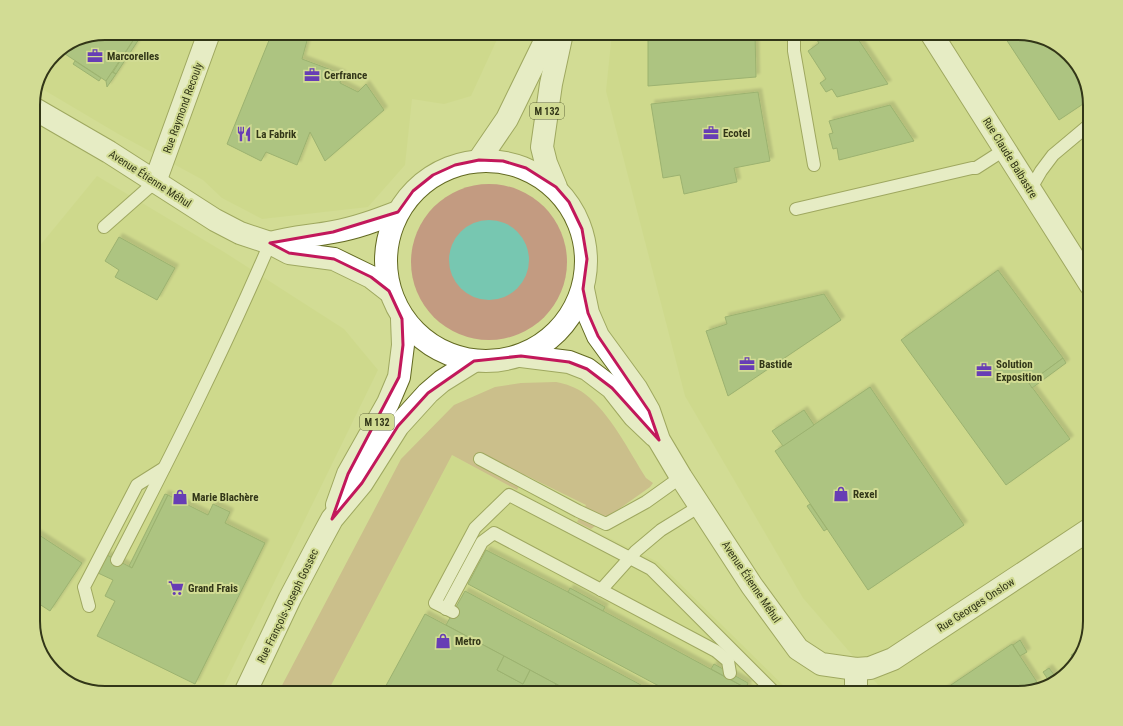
<svg xmlns="http://www.w3.org/2000/svg" width="1123" height="726" font-family="'Roboto Condensed',sans-serif">
  <defs>
    <filter id="shadow"><feDropShadow dx="3.5" dy="-3.5" stdDeviation="1" flood-color="#0004"/></filter>
  </defs>
  <rect width="100%" height="100%" fill="#d2dc94"/>
  <!-- built -->
  <g fill="#cbd584">
    <path d="M 105,33 L 500,33 L 471,96 L 444,104 L 412,99 L 405,165 L 368,207 L 262,219 L 222,198 L 203,180 L 120,135 L 39,87 L 54,54 L 77,38 Z"/>
    <path d="M 612,33 L 1018,33 L 1058,45 L 1081,69 L 1090,104 L 1090,622 L 1078,661 L 1054,684 L 1019,693 L 885,693 L 803,598 L 685,396 L 606,91 Z"/>
    <path d="M 97,176 L 224,252 L 344,329 L 378,370 L 220,693 L 105,693 L 65,681 L 42,657 L 33,626 L 33,254 Z"/>
    <path d="M 452,455 L 517,490 L 525,475 L 586,506 L 577,522 L 658,562 L 791,693 L 283,693 Z"/>
  </g>
  <!-- green -->
  <g fill="#c39b81">
    <circle cx="489" cy="262" r="78"/>
    <path d="M 556,382 C 566,384 576,387 585,394 C 610,413 629,451 646,478 L 653,483 L 650,487 L 591,529 L 577,522 L 586,505 L 525,475 L 517,490 L 452,455 L 327,693 L 278,693 L 401,459 L 454,405 L 495,387 L 521,383 Z"/>
  </g>
  <!-- water -->
  <circle fill="#77c7b1" cx="489" cy="260" r="40"/>
  <!-- building -->
  <g fill="#80a66a" stroke="#5b7f45" filter="url(#shadow)">
    <path d="M 105,33 L 138,33 L 106,81 L 59,50 L 77,38 Z"/>
    <path d="M 138,33 L 143,33 L 116,74 L 113,72 Z"/>
    <path d="M 272,33 L 298,33 L 308,37 L 302,59 L 342,74 L 340,83 L 358,92 L 366,84 L 384,110 L 325,161 L 310,132 L 297,165 L 266,152 L 261,161 L 227,144 Z"/>
    <path d="M 648,33 L 755,33 L 756,77 L 648,86 Z"/>
    <path d="M 812,33 L 854,33 L 888,84 L 837,97 L 832,89 L 826,92 L 820,83 L 826,79 L 808,51 L 819,43 Z"/>
    <path d="M 1002,33 L 1018,33 L 1058,45 L 1081,69 L 1089,100 L 1059,120 Z"/>
    <path d="M 75,61 L 101,78 L 99,81 L 73,64 Z"/>
    <path d="M 112,72 L 116,74 L 107,87 L 106,81 Z"/>
    <path d="M 758,92 L 770,161 L 734,168 L 737,182 L 684,194 L 680,175 L 663,178 L 651,104 Z"/>
    <path d="M 890,105 L 914,141 L 839,160 L 837,148 L 833,149 L 829,134 L 833,133 L 829,121 Z"/>
    <path d="M 119,237 L 175,268 L 157,300 L 115,277 L 119,270 L 105,261 Z"/>
    <path d="M 998,270 L 1063,358 L 1029,383 L 1070,439 L 1006,485 L 901,340 Z"/>
    <path d="M 824,294 L 841,320 L 728,396 L 706,331 L 727,324 L 725,317 Z"/>
    <path d="M 1063,358 L 1066,363 L 1032,388 L 1029,383 Z"/>
    <path d="M 870,387 L 964,525 L 868,590 L 775,451 Z"/>
    <path d="M 804,410 L 814,425 L 783,446 L 772,431 Z"/>
    <path d="M 165,494 L 168,495 L 132,568 L 129,566 Z"/>
    <path d="M 168,495 L 208,515 L 213,504 L 230,512 L 225,523 L 265,543 L 195,684 L 97,636 L 115,601 L 105,596 L 113,580 L 98,573 L 107,555 L 132,568 Z"/>
    <path d="M 810,504 L 827,529 L 824,531 L 807,506 Z"/>
    <path d="M 33,531 L 82,563 L 50,611 L 33,600 Z"/>
    <path d="M 486,550 L 568,592 L 755,693 L 672,693 L 468,584 Z"/>
    <path d="M 570,588 L 605,607 L 603,611 L 568,592 Z"/>
    <path d="M 465,591 L 656,693 L 573,693 L 556,684 L 446,625 Z"/>
    <path d="M 425,614 L 504,656 L 497,670 L 523,684 L 530,670 L 556,684 L 551,693 L 382,693 Z"/>
    <path d="M 1020,640 L 1027,652 L 1020,656 L 1013,645 Z"/>
    <path d="M 1012,644 L 1037,682 L 1019,693 L 939,693 Z"/>
    <path d="M 1082,647 L 1078,661 L 1076,663 L 1071,655 Z"/>
    <path d="M 504,656 L 530,670 L 523,684 L 497,670 Z"/>
    <path d="M 714,664 L 748,683 L 746,688 L 711,669 Z"/>
    <path d="M 1049,668 L 1058,680 L 1051,684 L 1043,672 Z"/>
    <path d="M 556,684 L 573,693 L 551,693 Z"/>
  </g>
  <g fill="none" stroke-linecap="round" stroke-linejoin="round">
    <defs>
      <g id="service">
        <path d="M 794,33 L 794,51 L 814,165"/>
        <path d="M 1030,190 L 1041,171 L 1053,155 L 1090,124"/>
        <path d="M 796,209 L 972,168 L 976,168 L 1004,150"/>
        <path d="M 104,227 L 155,182"/>
        <path d="M 480,459 L 578,511 L 606,524 L 646,502 L 681,477"/>
        <path d="M 117,560 C 171,456 224,351 270,243"/>
        <path d="M 601,590 L 636,551 L 661,530 L 700,506"/>
        <path d="M 89,606 L 84,587 L 137,485 L 164,468"/>
        <path d="M 446,609 L 482,542 L 494,533 L 716,651 L 728,661 L 730,673"/>
        <path d="M 453,612 L 435,603 L 475,528 L 509,495 L 651,569 L 775,693"/>
      </g>
      <g id="minor">
        <path d="M 931,33 L 1090,284"/>
        <path d="M 33,108 L 109,152 L 215,220 L 240,233 L 270,243 L 289,253 L 334,259 L 371,277 L 389,291"/>
        <path d="M 155,182 L 209,33"/>
        <path d="M 270,243 C 292,237 312,236 333,232 C 356,228 377,220 398,212"/>
        <path d="M 583,289 L 588,313 L 598,336 L 636,388 L 649,411 L 659,440 L 681,477 L 752,586 L 798,649 L 821,664 L 856,669 L 870,668 L 893,659 L 1090,529"/>
        <path d="M 521,356 L 569,362 L 587,369 L 612,388 L 634,416 L 655,436"/>
        <path d="M 856,693 L 856,669"/>
      </g>
      <g id="primary">
        <path d="M 479,160 L 507,119 L 549,33"/>
        <circle cx="486" cy="261" r="100"/>
        <path d="M 556,187 L 546,163 L 542,147 L 551,84 L 562,33"/>
        <path d="M 337,505 L 348,474 L 388,403 L 399,377 L 403,345 L 402,319"/>
        <path d="M 245,693 L 290,598 L 319,543 L 332,519 L 362,483 L 398,426 L 428,393 L 442,381 L 474,361"/>
      </g>
    </defs>
    <!-- service casing -->
    <use href="#service" stroke="#626921" stroke-width="14"/>
    <!-- minor casing -->
    <use href="#minor" stroke="#626921" stroke-width="24"/>
    <!-- primary casing -->
    <use href="#primary" stroke="#626921" stroke-width="24"/>
    <!-- service -->
    <use href="#service" stroke="#fff" stroke-width="12"/>
    <!-- minor -->
    <use href="#minor" stroke="#fff" stroke-width="22"/>
    <!-- primary -->
    <use href="#primary" stroke="#fff" stroke-width="22"/>
  </g>
  <!-- marked area -->
  <path d="M0 0H1123V726H0ZM 479,160 L 503,161 L 526,168 L 556,187 L 569,202 L 582,229 L 587,259 L 583,289 L 588,313 L 598,336 L 649,411 L 659,440 L 612,388 L 587,369 L 569,362 L 521,356 L 474,361 L 428,393 L 398,426 L 362,483 L 332,519 L 348,474 L 399,377 L 403,345 L 402,319 L 389,291 L 371,277 L 334,259 L 289,253 L 270,243 L 333,232 L 398,212 L 413,191 L 433,175 L 455,165 Z" fill="#d2dc94" fill-opacity=".55" fill-rule="evenodd"/>
  <path fill="none" stroke="#c2185b" stroke-width="3" stroke-linejoin="round" d="M 479,160 L 503,161 L 526,168 L 556,187 L 569,202 L 582,229 L 587,259 L 583,289 L 588,313 L 598,336 L 649,411 L 659,440 L 612,388 L 587,369 L 569,362 L 521,356 L 474,361 L 428,393 L 398,426 L 362,483 L 332,519 L 348,474 L 399,377 L 403,345 L 402,319 L 389,291 L 371,277 L 334,259 L 289,253 L 270,243 L 333,232 L 398,212 L 413,191 L 433,175 L 455,165 Z"/>
  <!-- icons -->
  <defs>
    <symbol id="office-bare" viewBox="-9 -9 18 18"><path d="M-6-3h4V-5.5h4V-3h4V5H-6ZM-1-4.5V-3h2v-1.5ZM-6 0V1H6V0Z" fill="#673db5" stroke="#d2dc94" stroke-width="2.5" paint-order="stroke"/></symbol>
    <symbol id="restaurant-bare" viewBox="-9 -9 18 18"><path d="M-5-6h1v4h1v-4h1v4h1v-4h1v5L-1.5 .5V6h-2V.5L-5-1ZM5-6V6H3V1.5H1.5Q1.5-4 5-6Z" fill="#673db5" stroke="#d2dc94" stroke-width="2.5" paint-order="stroke"/></symbol>
    <symbol id="shop-bare" viewBox="-9 -9 18 18"><path d="M-5-2.5h2.3a2.7 3.5 0 0 1 5.4 0H5L5.5 6h-11ZM-1.5-2.5h3a1.5 2.3 0 0 0-3 0Z" fill="#673db5" stroke="#d2dc94" stroke-width="2.5" paint-order="stroke"/></symbol>
    <symbol id="supermarket-bare" viewBox="-9 -9 18 18"><path d="M-6-5.5h2.5l.6 2H6L4.5 2H-2.5L-4.4-4H-6ZM-1.5 3.2a1.3 1.3 0 1 0 .1 0ZM3 3.2a1.3 1.3 0 1 0 .1 0Z" fill="#673db5" stroke="#d2dc94" stroke-width="2.5" paint-order="stroke"/></symbol>
  </defs>
  <g fill-rule="evenodd">
    <use href="#office-bare" x="84" y="45" width="22" height="22"/>
    <use href="#office-bare" x="301" y="64" width="22" height="22"/>
    <use href="#office-bare" x="700" y="122" width="22" height="22"/>
    <use href="#restaurant-bare" x="233" y="123" width="22" height="22"/>
    <use href="#office-bare" x="736" y="353" width="22" height="22"/>
    <use href="#office-bare" x="973" y="359" width="22" height="22"/>
    <use href="#shop-bare" x="830" y="483" width="22" height="22"/>
    <use href="#shop-bare" x="169" y="486" width="22" height="22"/>
    <use href="#supermarket-bare" x="165" y="577" width="22" height="22"/>
    <use href="#shop-bare" x="432" y="630" width="22" height="22"/>
  </g>
  <g text-anchor="middle" dominant-baseline="central" stroke-width="4" stroke-linejoin="round" paint-order="stroke">
    <!-- shield labels -->
    <g fill="#d2dc94" stroke="#62683d" stroke-width="1">
      <rect x="530" y="103" width="34" height="16" rx="3"/>
      <rect x="360" y="414" width="34" height="16" rx="3"/>
    </g>
    <g font-size="10" font-weight="bold" fill="#323618">
      <text x="547" y="111">M 132</text>
      <text x="377" y="422">M 132</text>
    </g>
    <!-- poi labels -->
    <g font-size="11" font-weight="bold" fill="#323618" stroke="#d2dc94" text-anchor="start">
      <text x="107" y="56">Marcorelles</text>
      <text x="324" y="75">Cerfrance</text>
      <text x="723" y="133">Ecotel</text>
      <text x="256" y="134">La Fabrik</text>
      <text x="759" y="364">Bastide</text>
      <text x="996" y="364">Solution<tspan x="996" dy="13">Exposition</tspan></text>
      <text x="853" y="494">Rexel</text>
      <text x="192" y="497">Marie Blachère</text>
      <text x="188" y="588">Grand Frais</text>
      <text x="455" y="641">Metro</text>
    </g>
    <!-- street labels -->
    <g font-size="11" fill="#323618" stroke="#d2dc94">
      <text transform="translate(183 108) rotate(-70)">Rue Raymond Recouly</text>
      <text transform="translate(1010 158) rotate(58)">Rue Claude Balbastre</text>
      <text transform="translate(150 179) rotate(33)">Avenue Étienne Méhul</text>
      <text transform="translate(751 582) rotate(56)">Avenue Étienne Méhul</text>
      <text transform="translate(976 605) rotate(-33)">Rue Georges Onslow</text>
      <text transform="translate(288 606) rotate(-64)">Rue François-Joseph Gossec</text>
    </g>
  </g>
  <!-- crop -->
  <path d="M0 0H1123V726H0ZM105 40H1018A65 65 0 0 1 1083 105V621A65 65 0 0 1 1018 686H105A65 65 0 0 1 40 621V105A65 65 0 0 1 105 40Z" fill="#d2dc94" fill-rule="evenodd"/>
  <path fill="none" stroke="#323618" stroke-width="2" d="M105 40H1018A65 65 0 0 1 1083 105V621A65 65 0 0 1 1018 686H105A65 65 0 0 1 40 621V105A65 65 0 0 1 105 40Z"/>
</svg>
